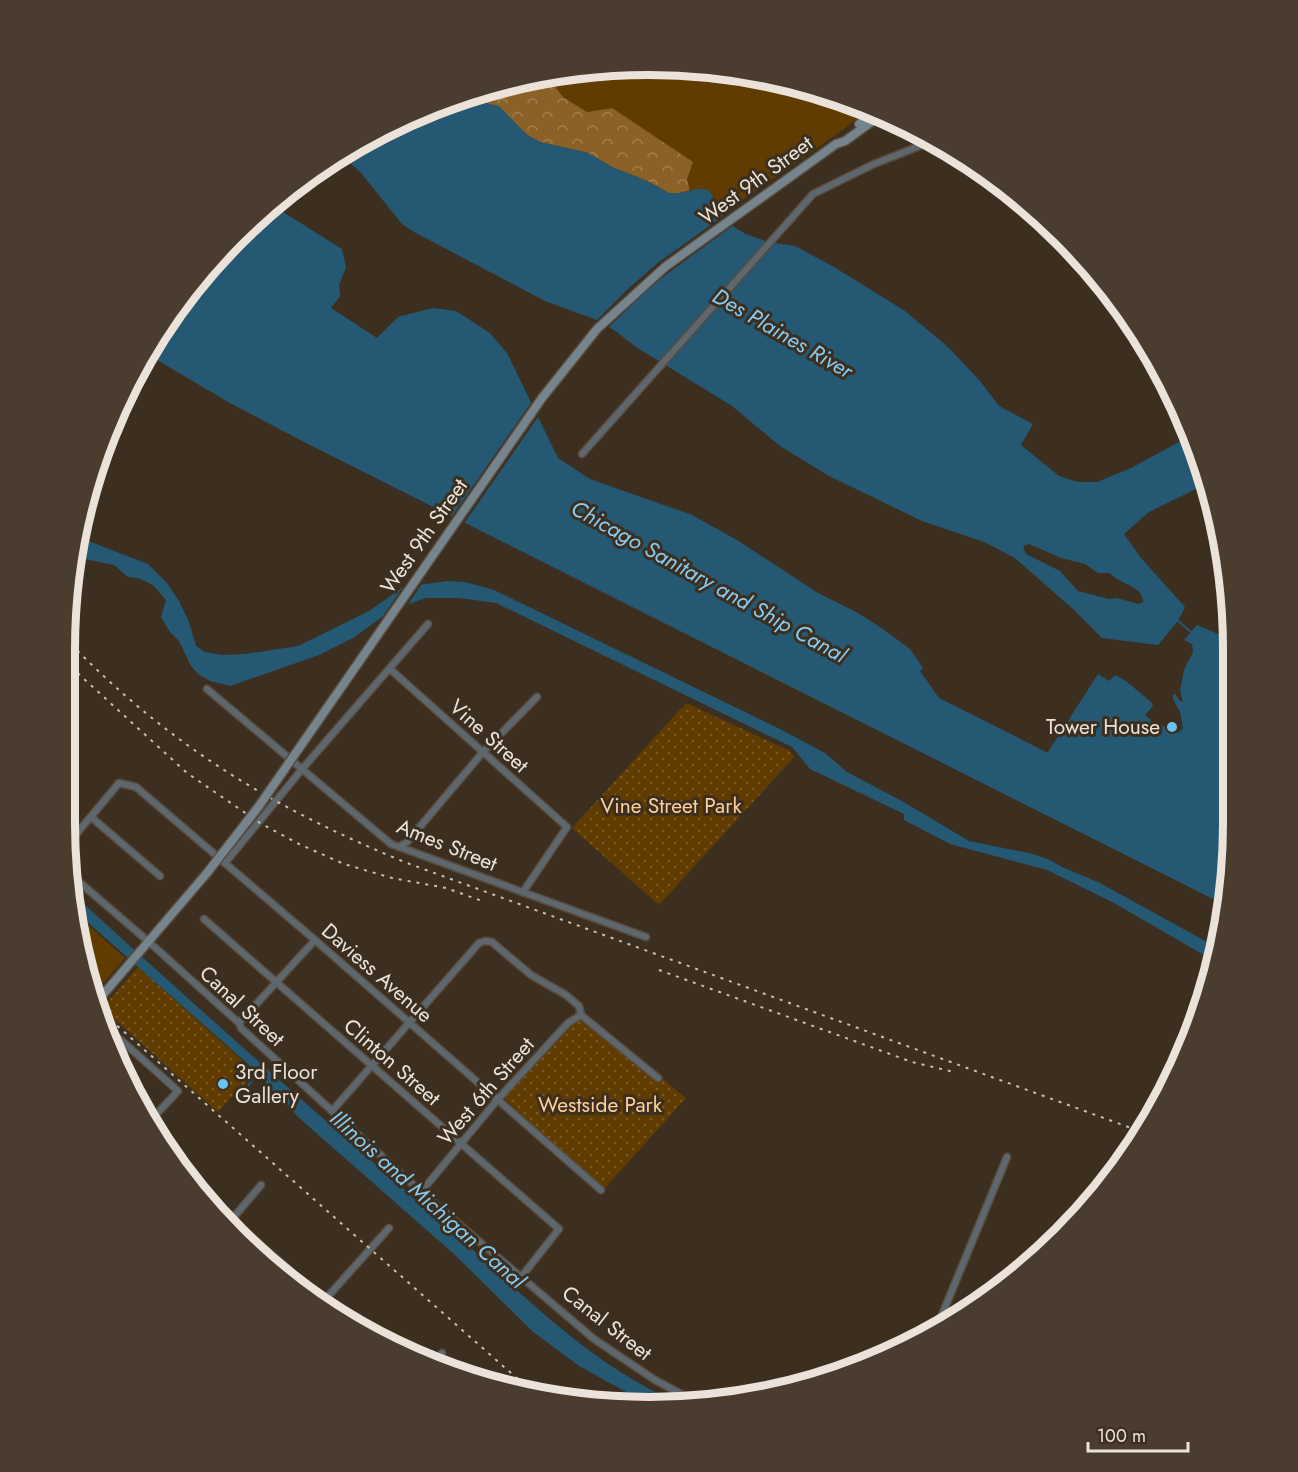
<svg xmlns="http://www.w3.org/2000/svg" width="1298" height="1472" font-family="Jost,sans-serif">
  <defs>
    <pattern id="forest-crowns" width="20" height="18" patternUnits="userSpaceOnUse" patternTransform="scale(1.5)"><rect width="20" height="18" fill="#8c6127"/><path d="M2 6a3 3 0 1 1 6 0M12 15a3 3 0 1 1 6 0" fill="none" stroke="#a27f50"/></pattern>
    <pattern id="park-dots" width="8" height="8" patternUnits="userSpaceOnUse" patternTransform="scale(1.5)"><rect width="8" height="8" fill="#613c00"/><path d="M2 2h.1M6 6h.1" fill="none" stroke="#785825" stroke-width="1.8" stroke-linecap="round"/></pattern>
  </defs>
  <rect width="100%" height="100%" fill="#3c2f20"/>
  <!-- green -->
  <g fill="#613c00">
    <path d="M 610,66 L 725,69 L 837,95 L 868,110 L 840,132 L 723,214 C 713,198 712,186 690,190 L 687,179 L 612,108 L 587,112 L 563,97 L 547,76 Z"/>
    <path d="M 77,915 L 125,958 L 92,996 L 84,974 Z"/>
  </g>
  <!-- forest -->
  <path fill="url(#forest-crowns)" d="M 547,76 L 563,97 L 587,112 L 612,108 L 693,162 L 687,179 L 690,190 L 680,193 L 669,193 L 645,180 L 614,168 L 588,153 L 540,142 L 527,135 L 499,107 L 485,103 L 469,95 L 497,85 Z"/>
  <!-- park -->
  <g fill="url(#park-dots)">
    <path d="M 686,703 L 790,751 L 794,757 L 659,905 L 572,828 Z"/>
    <path d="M 138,967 L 253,1070 L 244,1088 L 242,1090 L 240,1088 L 218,1112 L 102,1008 Z"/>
    <path d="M 578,1010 L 686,1098 L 604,1189 L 498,1093 Z"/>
  </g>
  <!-- water -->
  <g fill="#255872" fill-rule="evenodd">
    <path d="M 469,95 L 485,103 L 499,106 L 527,135 L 540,142 L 588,153 L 614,168 L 645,180 L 669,193 L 680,193 L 697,189 L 705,189 L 710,192 L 726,221 L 734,227 L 746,234 L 768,242 L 795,246 L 834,267 L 905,311 L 948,347 L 980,381 L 999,406 L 1033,424 L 1021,445 L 1059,476 L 1078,482 L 1097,482 L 1131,468 L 1190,436 L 1208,483 L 1149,512 L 1124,534 L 1141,558 L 1185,607 L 1178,621 L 1158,645 L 1102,638 L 1074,610 L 1015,558 L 984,542 L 922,521 L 829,476 L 780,446 L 732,406 L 636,347 L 614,330 L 594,319 L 545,301 L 414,232 L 402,224 L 361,173 L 342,155 L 391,125 ZM 1029,544 L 1061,558 L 1085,564 L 1098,573 L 1110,573 C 1118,584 1144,586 1143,602 L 1138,604 L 1117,598 L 1109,599 L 1078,591 L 1060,571 L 1026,554 L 1023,546 Z"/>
    <path d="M 272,205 L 342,249 L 346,267 L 339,285 L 340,296 L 331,308 L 377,338 L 398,317 L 433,308 L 456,311 L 490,333 L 507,353 L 558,458 L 590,479 L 692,515 L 737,540 L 818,593 L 858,613 L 880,627 L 910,649 L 923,668 L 920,671 L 939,698 L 1046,752 L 1048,752 L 1098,674 L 1109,681 L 1115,675 L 1126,681 L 1151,702 L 1153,706 L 1145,715 L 1151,720 L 1151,723 L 1154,725 L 1161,724 L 1173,734 L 1179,732 L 1183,728 L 1180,712 L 1173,699 L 1173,694 L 1175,694 L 1179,700 L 1183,702 L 1180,691 L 1184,670 L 1193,652 L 1192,644 L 1184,640 L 1197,625 L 1218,634 L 1232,644 L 1232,774 L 1230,777 L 1232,777 L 1232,862 L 1225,905 L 306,443 L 230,403 L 145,353 L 210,263 Z"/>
    <path d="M 76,533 L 91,542 L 148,564 L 167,583 L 179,601 L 189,622 L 196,646 L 205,652 L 223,655 L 245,654 L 298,646 L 369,611 L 403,587 L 448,581 L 465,582 L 494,590 L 780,729 L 825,753 L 847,772 L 902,801 L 969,841 L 1033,854 L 1050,860 L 1062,867 L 1100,883 L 1218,948 L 1216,962 L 1114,903 L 1047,870 L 950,844 L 904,820 L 904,814 L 810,769 L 792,747 L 496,603 L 459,598 L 426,598 L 392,610 L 353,638 L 319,655 L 230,686 L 210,681 L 198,674 L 191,666 L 179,641 L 170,632 L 161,617 L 166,600 L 153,585 L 138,578 L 128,577 L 114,565 L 75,557 Z"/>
    <path d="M 74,895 C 190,1001 308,1106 427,1209 C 510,1280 583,1364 686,1406 L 648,1404 L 579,1366 L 532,1331 L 454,1254 L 298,1117 L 248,1064 L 76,912 Z"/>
  </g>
  <!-- pier -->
  <g fill="#3c2f20">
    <path d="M 726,214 L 735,224 L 667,274 L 645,292 L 606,330 L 594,323 L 630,287 L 659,262 Z"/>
    <path d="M 533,400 L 540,414 L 463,525 L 450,519 Z"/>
    <path d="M 423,582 L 405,609 L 393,613 L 377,625 L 405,584 Z"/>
  </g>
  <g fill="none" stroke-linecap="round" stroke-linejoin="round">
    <!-- stream -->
    <g stroke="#255872" stroke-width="2">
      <path d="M 1177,620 L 1191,632"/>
      <path d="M 246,1089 L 258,1072"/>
    </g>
    <defs>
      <g id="street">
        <path d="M 582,454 L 813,194 L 874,164 L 935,140"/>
        <path d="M 390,669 L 567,827 L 523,892"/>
        <path d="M 207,689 L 391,844 L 646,937"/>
        <path d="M 91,817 L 160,876"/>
        <path d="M 67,845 L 119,783 L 136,787 L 315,940 L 601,1190"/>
        <path d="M 399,847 L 407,842 L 483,752 L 537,697"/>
        <path d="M 225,863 L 303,768 L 428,624"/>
        <path d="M 71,875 L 149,942 L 239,1023 L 241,1028 L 421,1192 L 594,1339 L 655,1380 L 700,1404"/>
        <path d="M 204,919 L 559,1229 L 522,1276"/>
        <path d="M 239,1023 L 315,940"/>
        <path d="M 104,1025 L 178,1091 L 151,1120"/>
        <path d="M 332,1111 L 479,943 L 485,941 L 492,942 L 531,975 L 566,995 L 579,1006 L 581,1015 L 658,1078"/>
        <path d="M 421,1192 L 498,1099 L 568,1023 L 581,1015"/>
        <path d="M 227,1225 L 261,1185"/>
        <path d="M 322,1303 L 389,1228"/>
        <path d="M 937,1327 L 1007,1157"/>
        <path d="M 431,1365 L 442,1353"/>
      </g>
      <g id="secondary">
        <path d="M 859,124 L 874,112"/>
        <path d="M 836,144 L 845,141 L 881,115"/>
        <path d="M 95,1004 L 207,873"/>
      </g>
      <path id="primary" d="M 199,1192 L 326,1305"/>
    </defs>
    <!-- street casing -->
    <use href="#street" stroke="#584c3e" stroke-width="9"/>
    <!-- secondary casing -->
    <use href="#secondary" stroke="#584c3e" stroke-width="11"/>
    <!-- primary casing -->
    <use href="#primary" stroke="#584c3e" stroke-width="12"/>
    <!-- street -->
    <use href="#street" stroke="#5e676d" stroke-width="6"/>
    <!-- secondary -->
    <use href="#secondary" stroke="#76858d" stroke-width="8"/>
    <!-- primary -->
    <use href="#primary" stroke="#899ba6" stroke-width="9"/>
    <!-- rail -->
    <g stroke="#c9c0b5" stroke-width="2" stroke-dasharray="3 6" stroke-linecap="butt">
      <path d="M 71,644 C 171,747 275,809 407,863 L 1142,1132"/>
      <path d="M 71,667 L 187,773 L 260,823 L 299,844 L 344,864 L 392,878 L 446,888 L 485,902"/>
      <path d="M 659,970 L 912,1062 L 954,1072"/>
      <path d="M 97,1008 L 537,1396"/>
    </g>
    <defs>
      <path id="secondary-bridge" d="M 207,873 L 259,806 L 542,398 L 597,329 L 665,267 L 836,144"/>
    </defs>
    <!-- secondary-bridge casing -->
    <use href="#secondary-bridge" stroke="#584c3e" stroke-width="11" stroke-linecap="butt"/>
    <!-- secondary-bridge -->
    <use href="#secondary-bridge" stroke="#76858d" stroke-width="8"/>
  </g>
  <!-- markers -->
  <g fill="#6bc3f2" stroke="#3c2f20" stroke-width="2">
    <circle cx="1172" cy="727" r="6"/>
    <circle cx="223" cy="1084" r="6"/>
  </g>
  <g text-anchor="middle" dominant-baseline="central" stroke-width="6" stroke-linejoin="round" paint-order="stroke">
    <!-- street labels -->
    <g font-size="21" fill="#ebe3d9" stroke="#3c2f20">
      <text transform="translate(756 180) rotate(-36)">West 9th Street</text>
      <text transform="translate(424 536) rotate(-55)">West 9th Street</text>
      <text transform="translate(489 736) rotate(42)">Vine Street</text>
      <text transform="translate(447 845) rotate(22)">Ames Street</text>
      <text transform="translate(377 973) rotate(41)">Daviess Avenue</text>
      <text transform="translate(242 1006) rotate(43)">Canal Street</text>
      <text transform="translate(392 1062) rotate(41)">Clinton Street</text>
      <text transform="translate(486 1091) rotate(-49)">West 6th Street</text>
      <text transform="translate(607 1323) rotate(38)">Canal Street</text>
    </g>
    <!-- poi labels -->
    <g font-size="21" fill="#ebe3d9" stroke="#3c2f20" text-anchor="end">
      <text x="1160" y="727">Tower House</text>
      <text x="235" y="1072" text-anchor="start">3rd Floor<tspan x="235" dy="24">Gallery</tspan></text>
    </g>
    <!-- park labels -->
    <g font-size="21" fill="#fecf99" stroke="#3c2f20">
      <text x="671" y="806">Vine Street Park</text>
      <text x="600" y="1105">Westside Park</text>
    </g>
    <!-- water labels -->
    <g font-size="22" font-style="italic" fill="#86cbf1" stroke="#3c2f20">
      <text transform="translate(783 333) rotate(30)">Des Plaines River</text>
      <text transform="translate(709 581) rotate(29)">Chicago Sanitary and Ship Canal</text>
      <text transform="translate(428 1199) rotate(42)">Illinois and Michigan Canal</text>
    </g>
  </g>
  <!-- crop -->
  <path d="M0 0H1298V1472H0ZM649 75H649A574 574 0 0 1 1223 649V823A574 574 0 0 1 649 1397H649A574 574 0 0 1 75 823V649A574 574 0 0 1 649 75Z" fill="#4a3d2f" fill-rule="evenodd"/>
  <path fill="none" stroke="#ebe3d9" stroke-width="8" d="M649 75H649A574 574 0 0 1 1223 649V823A574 574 0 0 1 649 1397H649A574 574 0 0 1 75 823V649A574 574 0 0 1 649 75Z"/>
  <!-- scale -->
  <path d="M1088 1442v9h100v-9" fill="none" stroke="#ebe3d9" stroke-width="3"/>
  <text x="1097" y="1442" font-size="18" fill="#ebe3d9" stroke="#3c2f20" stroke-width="4.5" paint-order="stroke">100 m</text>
</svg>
